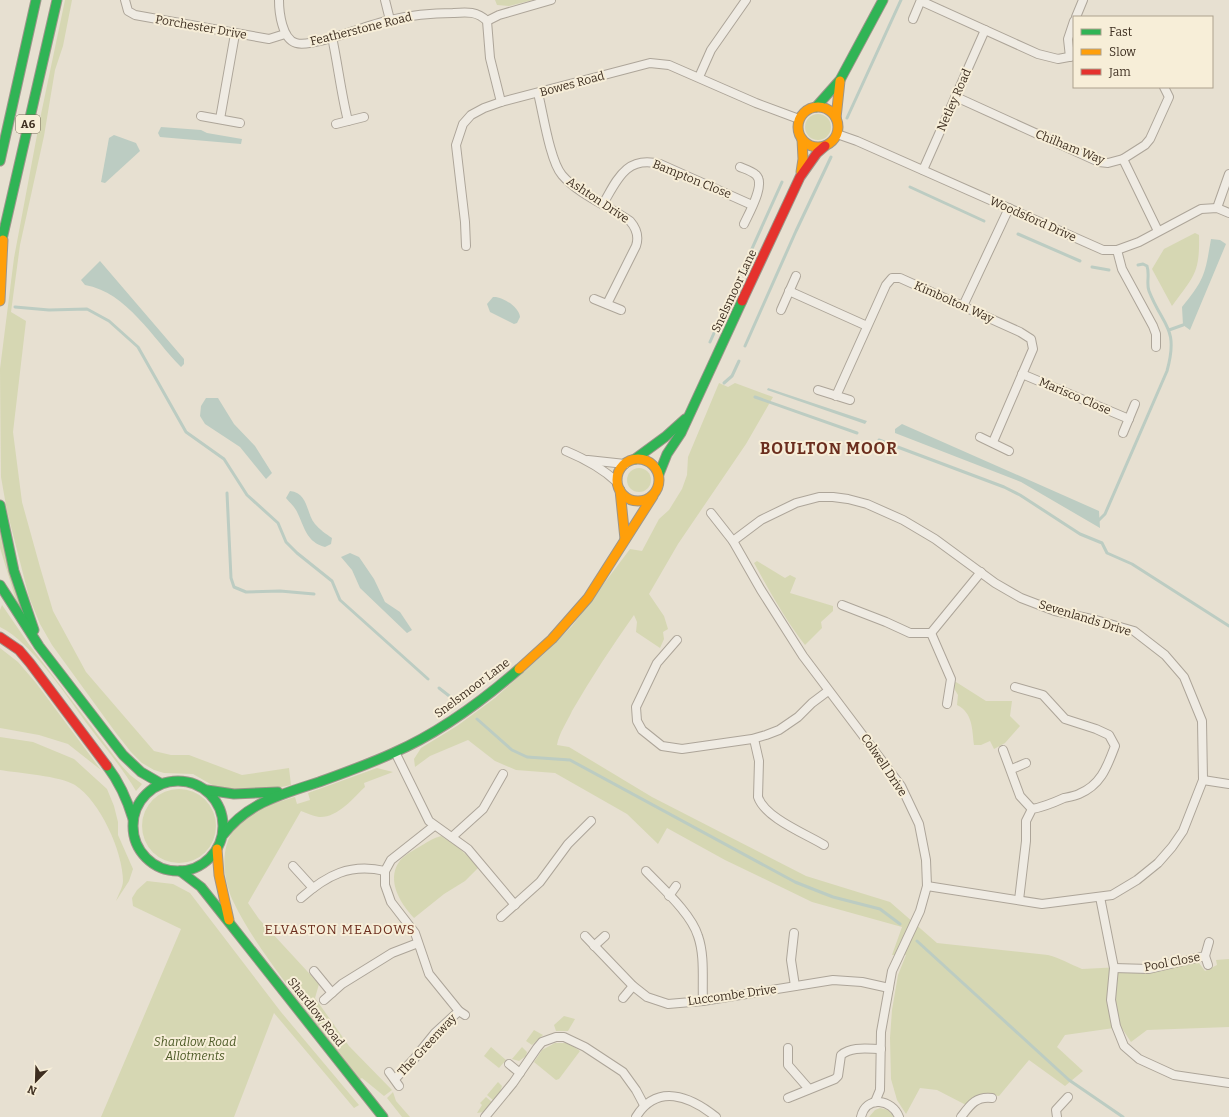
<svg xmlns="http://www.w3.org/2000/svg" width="1229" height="1117" font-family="Bitter,serif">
  <rect width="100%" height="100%" fill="#e7e0d1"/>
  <!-- green -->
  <g fill="#d6d7b3">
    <path d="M 65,0 L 72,0 L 63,46 L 55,70 L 44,136 L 20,245 L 11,312 L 26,321 L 13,432 L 22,502 L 40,567 L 53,611 L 86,672 L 154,751 L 171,755 L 189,755 L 242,775 L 289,768 L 291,785 L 263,791 L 221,790 L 193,774 L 164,773 L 154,770 L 142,763 L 131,752 L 116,733 L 52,645 L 40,624 L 29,597 L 7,511 L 1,477 L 0,369 L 14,258 L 40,119 Z"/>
    <path d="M 495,0 L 533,0 L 509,6 L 497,5 Z"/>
    <circle cx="818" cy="127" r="13"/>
    <path d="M 1195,233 L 1199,235 C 1200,273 1194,276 1172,306 L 1152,269 L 1164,249 Z"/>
    <path d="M 719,383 L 728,387 L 735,383 L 773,397 L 746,444 L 678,544 L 649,594 L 664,616 L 668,629 L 663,632 L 664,639 L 660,648 L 636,632 L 637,622 L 634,615 C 612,646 591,678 572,711 C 567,722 559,733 557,745 L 569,747 L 652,797 L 806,876 L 890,902 L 937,943 L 1048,955 C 1060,958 1070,964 1082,969 L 1199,963 L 1205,971 L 1217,965 L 1216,960 L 1229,959 L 1229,1027 L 1147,1030 L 1131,1042 L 1121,1027 L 1065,1035 L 1057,1047 L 1083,1071 L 1065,1086 L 1029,1060 L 999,1096 C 985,1094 973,1092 966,1105 L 937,1090 L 920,1088 L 906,1114 L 897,1100 L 891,1079 L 890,1038 L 892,1010 L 898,975 L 906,955 L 892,955 L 902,927 L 812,902 L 725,860 L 667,828 L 658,844 L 627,814 L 555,773 L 516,770 L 495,761 L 468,740 L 430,756 L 415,767 L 414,759 L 421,748 L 457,726 L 495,698 L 545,653 L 572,626 L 630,549 L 642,551 L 659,519 L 669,510 L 682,489 L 687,475 L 688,457 Z"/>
    <circle cx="639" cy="480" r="12"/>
    <path d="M 0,525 L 25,620 L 15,597 L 0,548 Z"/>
    <path d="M 757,561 L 785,578 L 790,575 L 796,578 L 790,593 L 833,606 L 833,611 L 821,622 L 822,628 L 805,645 C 785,619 770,592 754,563 Z"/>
    <path d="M 2,605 L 28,643 L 121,765 L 130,775 L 142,784 L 136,791 C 123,769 106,749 91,729 C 70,701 31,641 0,627 L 0,610 Z"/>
    <path d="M 0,648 L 18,662 L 36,683 L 101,770 L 68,744 L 39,735 L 0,728 Z"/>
    <path d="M 956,682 L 986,701 L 1012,701 L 1010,716 L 1020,726 L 1005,743 L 994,749 L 990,741 L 981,745 L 974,745 C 972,729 973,713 957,705 L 958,695 L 955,690 L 953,683 Z"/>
    <path d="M 0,737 L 33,742 L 74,759 L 107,789 L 114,806 L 118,822 L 118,835 L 133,869 L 129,881 L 116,901 C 118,895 123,887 123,881 C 123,852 100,801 75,785 C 61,776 18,773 0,770 Z"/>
    <path d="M 377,768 L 393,772 L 364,783 L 365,787 C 353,798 338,818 319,817 C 313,816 307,813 301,811 L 248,903 L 259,919 L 319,984 L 315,998 L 349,1046 L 392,1090 L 384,1096 L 362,1078 L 360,1079 C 333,1046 307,1012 282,978 C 264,953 245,927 232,899 C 223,877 220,849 234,829 C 249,809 272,804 295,797 L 297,804 L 310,800 L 308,793 Z"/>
    <circle cx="179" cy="826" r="37"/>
    <path d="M 441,836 L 458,847 L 479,867 L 465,881 L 444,894 L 414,918 C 401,904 386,881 399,862 C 403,856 412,851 419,847 C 426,843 433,838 441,836 Z"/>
    <path d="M 147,881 L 173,884 L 190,893 L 281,1012 L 359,1105 L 354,1108 L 274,1013 L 234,1117 L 101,1117 L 181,929 L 133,906 L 132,898 L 137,890 Z"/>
    <path d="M 564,1016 L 575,1019 L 568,1031 L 556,1031 L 554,1025 Z"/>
    <path d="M 534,1030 L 543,1035 L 532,1045 L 526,1041 Z"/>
    <path d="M 555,1043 L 568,1043 L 580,1051 L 559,1079 L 556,1080 L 534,1062 L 542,1050 Z"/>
    <path d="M 491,1047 L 506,1060 L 499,1068 L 484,1056 Z"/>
    <path d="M 522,1047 L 527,1052 L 526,1056 L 519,1061 L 512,1059 Z"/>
    <path d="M 498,1082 L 502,1086 L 500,1092 L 494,1101 L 487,1095 Z"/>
    <path d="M 393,1092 L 396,1101 L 410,1117 L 402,1117 L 387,1098 Z"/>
    <path d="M 486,1097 L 492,1102 L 484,1112 L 477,1113 L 482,1105 L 480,1103 Z"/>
    <path d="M 880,1108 L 888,1110 L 894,1117 L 869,1117 L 875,1110 Z"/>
  </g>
  <!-- water -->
  <g fill="#bcccc2">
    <path d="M 161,127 L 201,130 L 207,133 L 242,139 L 241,144 L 160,137 L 158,133 Z"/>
    <path d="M 114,135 L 136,143 L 140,151 L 105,183 L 101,182 L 109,138 Z"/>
    <path d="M 1211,239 L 1220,240 L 1226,244 L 1190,330 L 1183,325 L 1182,307 C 1205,279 1205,274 1211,239 Z"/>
    <path d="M 100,261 L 184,359 L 184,364 L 181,367 C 153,339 127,292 85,285 L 81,280 Z"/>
    <path d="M 493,297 C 502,296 519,307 520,317 L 517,323 L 514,324 L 490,312 L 487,304 Z"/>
    <path d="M 768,388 L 867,421 L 865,424 L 767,390 Z"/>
    <path d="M 206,398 L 218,398 L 234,424 L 255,446 L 272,473 L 266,479 L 240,447 L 205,424 L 200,416 L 201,406 Z"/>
    <path d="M 902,424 L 1099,511 L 1100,528 L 1021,482 L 895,433 L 895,429 Z"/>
    <path d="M 290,491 C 309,493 306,514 315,524 C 319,529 326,534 332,538 L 331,544 L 325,547 C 307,542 305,529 298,514 C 296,508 290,503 286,498 Z"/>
    <path d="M 350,553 L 359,557 L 374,579 L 385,602 L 400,612 L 412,630 L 407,633 L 360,588 L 352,570 L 341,557 Z"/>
  </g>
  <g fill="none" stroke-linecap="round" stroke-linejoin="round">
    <!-- stream -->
    <g stroke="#bcccc2" stroke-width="3">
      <path d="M 847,118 L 901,0"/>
      <path d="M 910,187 L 984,221"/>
      <path d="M 1018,234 L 1080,261"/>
      <path d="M 1092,267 L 1109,270"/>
      <path d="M 15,307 L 49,310 L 87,309 L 109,321 L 138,347 L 186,432 L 224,459 L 247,495 L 278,523 L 286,542 L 297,553 L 332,581 L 340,600 L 428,679"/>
      <path d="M 1169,330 L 1183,325"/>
      <path d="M 710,342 L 782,182"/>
      <path d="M 745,346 L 796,231 L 831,157"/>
      <path d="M 724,383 L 732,376 L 739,361"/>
      <path d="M 755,397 L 857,433"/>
      <path d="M 879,440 L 1004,487 L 1020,495 L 1080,534 L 1102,543 L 1107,553 L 1132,564 L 1229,626"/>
      <path d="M 227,493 L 231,578 L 234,587 L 246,592 L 280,591 L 314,594"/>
      <path d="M 1099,520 L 1105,514 L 1167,371 C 1179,327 1163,327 1149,291 C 1146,283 1150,275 1147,266 L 1143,264 L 1138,265"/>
      <path d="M 439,688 L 457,702"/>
      <path d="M 477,719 L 512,750 L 527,757 L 570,760 L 795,882 L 833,897 L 880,909 L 900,924"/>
      <path d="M 917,941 L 1069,1080 L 1123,1117"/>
    </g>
    <defs>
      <g id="street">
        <path d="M 125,0 L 128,11 L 135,15 L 269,39 L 285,34"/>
        <path d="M 279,0 C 279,12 282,39 296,43 C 313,48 370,24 390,20 C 411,15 432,13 453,13 C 467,12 477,11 487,21 L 490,58 L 501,102"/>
        <path d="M 385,0 L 390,20"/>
        <path d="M 921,1 L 1038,54 L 1058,59 L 1074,56"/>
        <path d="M 1076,17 L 1083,0"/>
        <path d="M 913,19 L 921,0"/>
        <path d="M 487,21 L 499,15 L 551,0"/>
        <path d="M 332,37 C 338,65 341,93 348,121"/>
        <path d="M 1070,57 L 1068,39 L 1074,21"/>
        <path d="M 699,77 L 711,50 L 746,0"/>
        <path d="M 538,93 C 543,113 550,161 562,175 C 578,194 610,207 630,221 C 637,229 639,237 636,246 L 607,304"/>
        <path d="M 956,97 L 1099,162 L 1108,163 L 1123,159 L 1145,145 L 1150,139 L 1169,97 L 1164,87"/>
        <path d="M 201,116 L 240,123"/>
        <path d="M 220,119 L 235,34"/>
        <path d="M 336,124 L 364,117"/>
        <path d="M 837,134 L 857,141 L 1103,250 L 1117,250 L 1139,242 L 1201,209 L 1217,208 L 1229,213"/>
        <path d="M 1123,159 L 1158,231"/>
        <path d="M 740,167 C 745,169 752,171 756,175 C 766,184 749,213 744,224"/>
        <path d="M 923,170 L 985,30"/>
        <path d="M 603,204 C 617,180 626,155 660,164 L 752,205"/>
        <path d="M 1217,208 L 1229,174"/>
        <path d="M 466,246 L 465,222 L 456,145 L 463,124 L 471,115 L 484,108 L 501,102 L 650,63 L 669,65 L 756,103 L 799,119"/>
        <path d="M 1117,250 L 1122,269 L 1153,326 L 1156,334 L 1156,347"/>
        <path d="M 789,291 L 867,326"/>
        <path d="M 594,299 L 621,310"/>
        <path d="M 963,306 L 1009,208"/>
        <path d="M 781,310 L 796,276"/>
        <path d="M 1022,374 L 1129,419"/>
        <path d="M 818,390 L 850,400"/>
        <path d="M 836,396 L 886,285 L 892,278 L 900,278 L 1020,332 L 1031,339 L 1033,349 L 993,442"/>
        <path d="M 1123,433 L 1135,404"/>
        <path d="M 980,437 L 1009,451"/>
        <path d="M 566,451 C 585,459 602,468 617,482"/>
        <path d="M 588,460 L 625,464"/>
        <path d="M 711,513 L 733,541 L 761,590 L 803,656 L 901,786 L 919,824 L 926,860 L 927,886 L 920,911 L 892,971 L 881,1032 L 880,1090 L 875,1102"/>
        <path d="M 733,541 L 761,520 L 796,503 L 819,497 L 833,497 L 848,499 L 867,504 L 903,520 L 935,539 L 995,583 L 1021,598 L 1055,611 L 1096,620 L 1134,631 L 1165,655 L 1184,677 L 1202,721 L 1203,780 L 1183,831 L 1172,847 L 1158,863 L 1137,880 L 1112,895 L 1042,904 L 927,886"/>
        <path d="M 842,605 L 886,622 L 910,633 L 931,633 L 981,572"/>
        <path d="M 931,633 L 951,679 L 947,704"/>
        <path d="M 677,640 L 657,663 L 636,707 L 637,721 L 642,730 L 662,746 L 682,749 L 752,739 L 766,735 L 779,730 L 798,717 L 812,703 L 828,691"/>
        <path d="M 1015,687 L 1043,695 L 1065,719 L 1096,729 L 1109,735 L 1115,746 C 1107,767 1101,785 1079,794 C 1075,796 1069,797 1064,798 C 1053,803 1044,807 1032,809 L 1026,821 L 1026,841 L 1019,900"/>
        <path d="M 754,739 L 759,761 L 758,797 C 765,818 806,834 824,845"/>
        <path d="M 1003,750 L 1020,796 L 1032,809"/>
        <path d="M 395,752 L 429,821 L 468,849 L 515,905"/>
        <path d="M 1012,769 L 1026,763"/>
        <path d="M 1203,780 L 1229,784"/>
        <path d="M 434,826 L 391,860 L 385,871 L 385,885 L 391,902 L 415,933 L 429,974 L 459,1011 L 465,1015"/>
        <path d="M 452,837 L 483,809 L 503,774"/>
        <path d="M 293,866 L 313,888"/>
        <path d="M 646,871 C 662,888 691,913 698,936 C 705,956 702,980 703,1001"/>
        <path d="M 669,896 L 676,886"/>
        <path d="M 1100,897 L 1114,968 L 1111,1000 L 1116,1026 L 1124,1046 L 1139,1059 L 1174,1075 L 1229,1083"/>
        <path d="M 301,898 C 327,875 350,863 385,871"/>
        <path d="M 501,917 L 540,882 L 568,844 L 591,821"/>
        <path d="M 794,933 L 791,960 L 795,986"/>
        <path d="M 585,936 L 633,986 L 647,997 L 668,1004 L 703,1001 L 833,980 L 862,982 L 889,988"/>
        <path d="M 594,946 L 605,936"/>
        <path d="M 1205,956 L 1208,965"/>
        <path d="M 1114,968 L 1149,969 L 1205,956 L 1209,942"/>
        <path d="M 314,971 L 332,993"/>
        <path d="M 623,998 L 633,986"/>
        <path d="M 324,1000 L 342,984 L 392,953 L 418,943"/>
        <path d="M 788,1048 L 788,1065 L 809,1089"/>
        <path d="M 509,1064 L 520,1073"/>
        <path d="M 389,1072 L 399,1086"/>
        <path d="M 395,1079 L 414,1059 L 435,1033 L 459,1011"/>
        <path d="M 788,1098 L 835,1079 L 838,1076 L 841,1055 C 852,1046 868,1049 881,1049"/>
        <path d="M 485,1117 L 513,1083 L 537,1048 L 542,1042 L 556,1037 L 564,1037 L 585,1047 L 623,1072 L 636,1090 L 644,1105"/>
        <path d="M 636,1117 C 657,1083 690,1096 716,1117"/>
        <path d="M 861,1117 C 866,1095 892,1099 899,1117"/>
        <path d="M 961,1117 C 970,1105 976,1096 992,1098"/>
        <path d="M 1057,1117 L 1056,1110 L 1068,1097"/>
      </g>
      <g id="fast">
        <path d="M 816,107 L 840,80 L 883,0"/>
        <path d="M 0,161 L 36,0"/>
        <path d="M 0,248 L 57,0"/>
        <path d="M 635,459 L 665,437 L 685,419"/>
        <path d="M 659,474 L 667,454 L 681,433 L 742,301"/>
        <path d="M 0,505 L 14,571 L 34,630"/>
        <path d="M 0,585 L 39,646 L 123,755 L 141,772 L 160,783"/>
        <path d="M 107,766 C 120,783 127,799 133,819"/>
        <circle cx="178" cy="826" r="45"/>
        <path d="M 207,790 L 234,794 L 278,792"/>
        <path d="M 223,835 C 247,803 282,794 319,782 C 344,773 369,764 393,753 C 439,733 481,702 519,669"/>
        <path d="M 180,871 L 201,887 L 383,1117"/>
      </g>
      <g id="slow">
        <circle cx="818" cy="127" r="20"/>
        <path d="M 836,118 L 840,81"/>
        <path d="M 801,172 L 803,159 L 802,139"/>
        <path d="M 0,301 L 3,240"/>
        <circle cx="638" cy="480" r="21"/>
        <path d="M 620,490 L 625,539"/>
        <path d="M 519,669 L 552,639 L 588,598 L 653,496"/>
        <path d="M 217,849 L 219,875 L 229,920"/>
      </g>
      <g id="jam">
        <path d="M 742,301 L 800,177 L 817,153 L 825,146"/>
        <path d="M 0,637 L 19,650 L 30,663 L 107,766"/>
      </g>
    </defs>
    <!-- street casing -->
    <use href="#street" stroke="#ada599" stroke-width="10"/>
    <!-- fast casing -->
    <use href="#fast" stroke="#9c958a" stroke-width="11"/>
    <!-- slow casing -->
    <use href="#slow" stroke="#9c958a" stroke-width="11"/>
    <!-- jam casing -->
    <use href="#jam" stroke="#9c958a" stroke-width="11"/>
    <!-- street -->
    <use href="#street" stroke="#efebe3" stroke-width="8"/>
    <!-- fast -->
    <use href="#fast" stroke="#30b455" stroke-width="9"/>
    <!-- slow -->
    <use href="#slow" stroke="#ff9f0a" stroke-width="9"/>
    <!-- jam -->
    <use href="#jam" stroke="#e5322d" stroke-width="9"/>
  </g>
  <g text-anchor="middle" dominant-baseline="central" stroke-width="4" stroke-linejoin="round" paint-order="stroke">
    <!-- shield labels -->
    <rect fill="#f7eed8" stroke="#756857" stroke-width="1" x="16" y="115" width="24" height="18" rx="3"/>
    <g font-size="11" font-weight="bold" fill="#3d2e20">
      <text x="28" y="124">A6</text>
    </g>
    <!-- street labels -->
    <g font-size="12" fill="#3d2e20" stroke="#f7eed8">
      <text transform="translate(201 27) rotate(10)">Porchester Drive</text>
      <text transform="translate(361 29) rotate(-14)">Featherstone Road</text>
      <text transform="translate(572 84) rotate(-15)">Bowes Road</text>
      <text transform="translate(954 100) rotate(-66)">Netley Road</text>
      <text transform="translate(1070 147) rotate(22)">Chilham Way</text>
      <text transform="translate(692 179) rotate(22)">Bampton Close</text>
      <text transform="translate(598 200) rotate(34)">Ashton Drive</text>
      <text transform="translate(1033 219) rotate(24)">Woodsford Drive</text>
      <text transform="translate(734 291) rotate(-65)">Snelsmoor Lane</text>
      <text transform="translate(954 302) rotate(24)">Kimbolton Way</text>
      <text transform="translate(1075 396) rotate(23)">Marisco Close</text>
      <text transform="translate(1085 618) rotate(17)">Sevenlands Drive</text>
      <text transform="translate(472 688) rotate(-37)">Snelsmoor Lane</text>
      <text transform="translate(884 765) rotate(56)">Colwell Drive</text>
      <text transform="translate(1172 962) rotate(-11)">Pool Close</text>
      <text transform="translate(732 995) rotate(-8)">Luccombe Drive</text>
      <text transform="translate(316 1012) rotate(52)">Shardlow Road</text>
      <text transform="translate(427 1045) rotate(-47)">The Greenway</text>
    </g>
    <!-- park labels -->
    <g font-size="12" font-style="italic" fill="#4d5a26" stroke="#f7eed8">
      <text x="195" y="1042">Shardlow Road<tspan x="195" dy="14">Allotments</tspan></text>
    </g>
    <!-- neighbourhood labels -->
    <g font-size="13" letter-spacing="1" fill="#6b2e1e" stroke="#f7eed8">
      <text x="340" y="929">ELVASTON MEADOWS</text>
    </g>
    <!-- district labels -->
    <g font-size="16" font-weight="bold" letter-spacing="1" fill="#6b2e1e" stroke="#f7eed8">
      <text x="829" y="448">BOULTON MOOR</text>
    </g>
  </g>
  <!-- legend -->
  <rect x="1073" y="16" width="140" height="72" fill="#f7eed8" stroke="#ada18e"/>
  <rect x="1081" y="29" width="20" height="6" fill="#30b455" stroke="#ada18e"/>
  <text x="1109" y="36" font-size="12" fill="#3d2e20">Fast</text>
  <rect x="1081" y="49" width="20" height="6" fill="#ff9f0a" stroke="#ada18e"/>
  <text x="1109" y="56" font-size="12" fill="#3d2e20">Slow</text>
  <rect x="1081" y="69" width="20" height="6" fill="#e5322d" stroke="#ada18e"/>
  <text x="1109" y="76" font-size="12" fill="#3d2e20">Jam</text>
  <!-- north arrow -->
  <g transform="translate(36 1081) rotate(203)" stroke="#f7eed8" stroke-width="3" paint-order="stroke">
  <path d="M0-3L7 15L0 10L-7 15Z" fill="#3d2e20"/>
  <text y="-6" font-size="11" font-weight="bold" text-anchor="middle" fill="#3d2e20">N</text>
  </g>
</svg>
